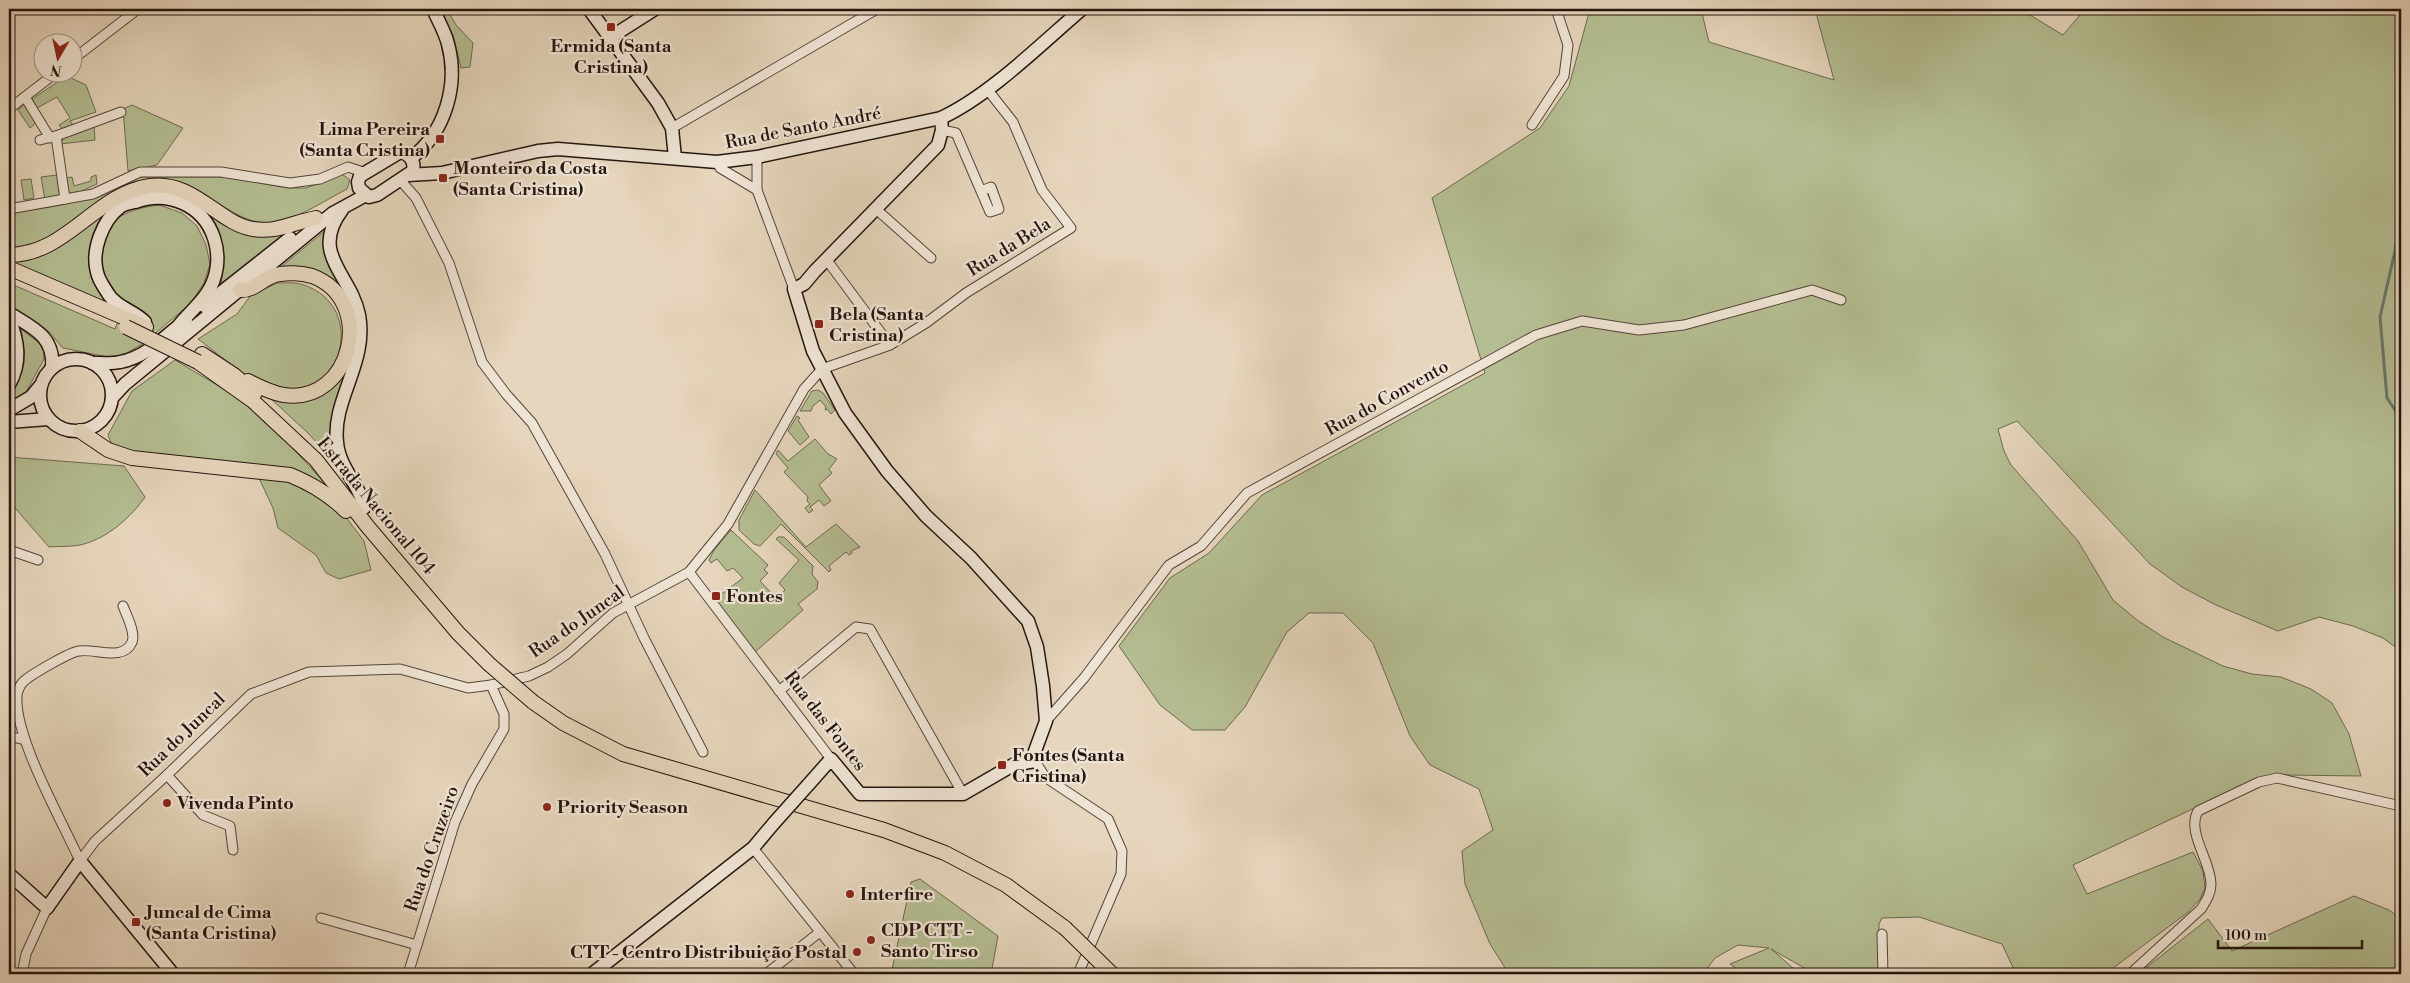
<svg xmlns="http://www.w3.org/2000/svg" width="2410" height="983" font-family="'Libre Bodoni',serif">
  <rect width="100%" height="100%" fill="#e6d6bd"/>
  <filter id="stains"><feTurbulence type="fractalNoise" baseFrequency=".004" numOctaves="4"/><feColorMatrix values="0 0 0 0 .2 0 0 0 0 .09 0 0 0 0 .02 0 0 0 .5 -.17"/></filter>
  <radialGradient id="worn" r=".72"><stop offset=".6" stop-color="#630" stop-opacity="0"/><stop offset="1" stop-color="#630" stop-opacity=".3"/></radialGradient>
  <!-- green -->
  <g fill="#b4be92" stroke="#6c6a50">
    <path d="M 440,9 L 447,9 L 456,25 L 473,43 L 470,67 L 461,68 L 453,35 Z"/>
    <path d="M 1590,9 L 1701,9 L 1709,42 L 1834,80 L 1815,9 L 2020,9 L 2063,35 L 2085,9 L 2401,9 L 2401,651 L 2383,638 L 2353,626 L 2319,617 L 2278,631 L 2216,605 L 2182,587 L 2150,564 L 2017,421 L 1998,429 L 2004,451 L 2011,465 L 2078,541 L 2113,600 L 2137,620 L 2163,637 L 2223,666 L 2252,674 L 2281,677 L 2311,689 L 2332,703 L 2349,734 L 2361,776 L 2285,775 L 2259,778 L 2073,865 L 2087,894 L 2193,852 L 2203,871 L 2205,888 L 2200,899 L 2187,913 L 2105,974 L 2016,974 L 2002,944 L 1919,917 L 1882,918 L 1879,924 L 1879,974 L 1815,974 L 1771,949 L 1800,974 L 1750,974 L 1743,968 L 1740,971 L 1730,964 L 1769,948 L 1738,945 L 1715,958 L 1703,974 L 1509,974 L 1490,944 L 1465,884 L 1462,851 L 1493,830 L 1479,789 L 1430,765 L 1410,736 L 1373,643 L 1343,613 L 1309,613 L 1287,632 L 1245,707 L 1225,730 L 1192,730 L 1160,705 L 1119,646 L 1170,578 L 1209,553 L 1262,495 L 1485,373 L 1432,198 L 1540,128 L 1569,86 Z"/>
    <path d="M 65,77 L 69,80 L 71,78 L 86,85 L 96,112 L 70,121 L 74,126 L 63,130 L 59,125 L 70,118 L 57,97 L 37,108 L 32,99 Z"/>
    <path d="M 26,103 L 36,123 L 30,128 L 18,110 Z"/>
    <path d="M 132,105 L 183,128 L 157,165 L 128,171 L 123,109 Z"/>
    <path d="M 94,125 L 95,140 L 60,144 L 64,137 Z"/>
    <path d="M 342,174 L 350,180 L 347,189 C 326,200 302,216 278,222 C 242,230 213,193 181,183 C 169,179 155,178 143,180 C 109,183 74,226 42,240 C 32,244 20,246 9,248 L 9,214 L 61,205 L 103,195 L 138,177 L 227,177 L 288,188 L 306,188 Z"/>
    <path d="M 57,175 L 60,197 L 45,200 L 41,177 Z"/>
    <path d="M 96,175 L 97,184 L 73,195 L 67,193 L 65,178 L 72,177 L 74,186 L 91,181 L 91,177 Z"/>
    <path d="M 31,179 L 34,198 L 24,200 L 21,180 Z"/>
    <path d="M 122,201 C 115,208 104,215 99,223 C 81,250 91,280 107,304 L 13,263 L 45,251 Z"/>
    <path d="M 195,203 L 251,233 L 288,234 L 221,284 C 227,242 222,234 195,203 Z"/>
    <path d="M 159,205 L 182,213 L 197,226 L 206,245 L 210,264 L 204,283 L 190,304 L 144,343 L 123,355 L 108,357 L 63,348 L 48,331 L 9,307 L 9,283 L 115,329 L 125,304 C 104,283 95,267 106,238 C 109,230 113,220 121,216 C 133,209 145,207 159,205 Z"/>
    <path d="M 326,230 L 350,303 L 337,286 L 276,271 Z"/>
    <path d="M 277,283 C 286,283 296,282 304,285 C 368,307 342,400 282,391 C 254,386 221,356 198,339 L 237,314 L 251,295 Z"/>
    <path d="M 21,329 L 43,346 L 44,359 L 25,394 L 9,404 C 9,392 19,380 23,368 C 26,355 23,342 21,329 Z"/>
    <path d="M 175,360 L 237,397 L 287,442 L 333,492 L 321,484 L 121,450 L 111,443 L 108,435 L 132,391 Z"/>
    <path d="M 351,361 L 336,464 L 308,433 L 269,397 L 288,401 Z"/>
    <path d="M 818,390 L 823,393 L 835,410 L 831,414 L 827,409 L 825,410 L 826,407 L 820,400 L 813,406 L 811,411 L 800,411 L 812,391 Z"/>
    <path d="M 797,416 L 800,418 L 798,420 L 809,437 L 800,445 L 788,431 Z"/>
    <path d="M 815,439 L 828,454 L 837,459 L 829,469 L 832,473 L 819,485 L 831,501 L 824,506 L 819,500 L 810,507 L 813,510 L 809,513 L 805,508 L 810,504 L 807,501 L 808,497 L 784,472 L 788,468 L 776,454 L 778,450 L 788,461 Z"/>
    <path d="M 9,457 L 124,466 L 145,497 C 131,517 109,537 84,544 C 74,547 60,546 49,547 L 9,501 Z"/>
    <path d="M 258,476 L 295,483 L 319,495 L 345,516 L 364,541 L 371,570 L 339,579 L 326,573 L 316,555 L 278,528 L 273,508 Z"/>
    <path d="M 755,490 L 806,547 L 836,524 L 860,547 L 851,551 L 852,553 L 849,555 L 846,552 L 829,566 L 831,570 L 829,572 L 781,524 L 760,546 L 754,544 L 739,530 L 739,520 Z"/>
    <path d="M 731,530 L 768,565 L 764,570 L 768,573 L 760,581 L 777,599 L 785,590 L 779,583 L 799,560 L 776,539 L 778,537 L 784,537 L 813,566 L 812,574 L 818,582 L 817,589 L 798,604 L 803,610 L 755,652 L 715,599 L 743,578 L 733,568 L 727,571 L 717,559 L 711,563 L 709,560 L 714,550 Z"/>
    <path d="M 920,879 L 998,936 L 991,974 L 891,974 L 911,882 Z"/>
    <path d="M 2354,896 L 2389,910 L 2401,919 L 2401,974 L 2138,974 L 2208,919 L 2232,951 Z"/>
  </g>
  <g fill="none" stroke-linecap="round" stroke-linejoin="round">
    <!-- stream -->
    <path stroke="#687771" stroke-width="3" d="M 2401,208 L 2395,251 L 2380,317 L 2387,398 L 2401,419"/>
    <defs>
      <g id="street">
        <path d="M 72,60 L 138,9"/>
        <path d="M 25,97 L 50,138"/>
        <path d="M 9,109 L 57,72"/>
        <path d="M 1532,125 L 1564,76 L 1568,45 L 1556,9"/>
        <path d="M 672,128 L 877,9"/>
        <path d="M 942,130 L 956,133 L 990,212 L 999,209 L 991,187 L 981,191"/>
        <path d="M 40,140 L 55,136"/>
        <path d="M 757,157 L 757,190 L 794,289"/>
        <path d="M 717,162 L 720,168 L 757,190"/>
        <path d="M 401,181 L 416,198 L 449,263 L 482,362 L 506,394 L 532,423 L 605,554 L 644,638 L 703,752"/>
        <path d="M 65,199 L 56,136 L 121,112"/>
        <path d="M 9,209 L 93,194 L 140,172 L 221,172 L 290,183 L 320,179 L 348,167 L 366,173"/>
        <path d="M 876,209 L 931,258"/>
        <path d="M 826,259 L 890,345"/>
        <path d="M 9,550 L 38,560"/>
        <path d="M 689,572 L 831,759"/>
        <path d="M 123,606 C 126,614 136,633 132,642 C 124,662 94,648 79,651 C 70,652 30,675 23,682 C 20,685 17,692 17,696 C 14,737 62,821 80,861 L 95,841 L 168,774 L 251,694 L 309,672 L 400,669 L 468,688 L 491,685 L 529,676 L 548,667 L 567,654 L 613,613 L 689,572 L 728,524 L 804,389 L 822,369 L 890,345 L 926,323 L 966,293 L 1071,228 L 1042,190 L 1013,122 L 987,89"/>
        <path d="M 779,691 L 856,627 L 870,629 L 963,794"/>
        <path d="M 1046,721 L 1084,678 L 1169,565 L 1201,546 L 1247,493 L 1536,335 L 1582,321 L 1639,330 L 1684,325 L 1812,290 L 1841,300"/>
        <path d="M 9,736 L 25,740"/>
        <path d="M 1035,761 L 1045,777 L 1108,819 L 1122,851 L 1121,874 L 1078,974"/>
        <path d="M 167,775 L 203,815 L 230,826 L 233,850"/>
        <path d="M 753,848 L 854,974"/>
        <path d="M 321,918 L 417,945"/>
        <path d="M 1882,934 L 1883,974"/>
        <path d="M 22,974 L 26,954 L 47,908"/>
        <path d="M 408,974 L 455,822 L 472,784 L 504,729 L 504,714 L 491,685"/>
        <path d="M 766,974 L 820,932"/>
        <path d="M 2130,974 L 2201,909 C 2206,901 2211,894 2211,884 C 2211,861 2186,832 2198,811 L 2259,782 L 2277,778 L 2401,806"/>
      </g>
      <g id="secondary">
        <path d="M 589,9 L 658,103 L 672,128 L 675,158"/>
        <path d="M 611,37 L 655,9"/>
        <path d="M 400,152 C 410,154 415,161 413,171 L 377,195 L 369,197 L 359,188 L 358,182 L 360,176 Z"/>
        <path d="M 411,158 C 445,133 459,85 448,44 C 445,32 438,20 433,9"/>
        <path d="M 408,175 L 442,173 L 538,151 L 558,149 L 717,162 L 757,157 L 941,118 C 989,96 1041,44 1082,9"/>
        <path d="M 342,210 C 309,254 351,274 359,315 C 368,363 332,399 337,442 C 339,469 362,487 364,508"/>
        <path d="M 204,306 L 290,238"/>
        <path d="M 9,313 C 31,327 55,336 52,367"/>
        <path d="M 9,318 C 18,341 22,362 9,385"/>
        <path d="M 145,322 C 135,311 115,307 107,292 C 103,286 98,278 97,272 C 91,250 103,220 120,207 C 124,204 130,203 135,202 C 168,190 203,205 214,238 C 220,256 218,277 207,293 C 200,304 188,314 180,324"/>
        <circle cx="76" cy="395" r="36"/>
        <path d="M 92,363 C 101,363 112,364 120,362 C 147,357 166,335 186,320"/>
        <path d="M 112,398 L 125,384 L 333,213 L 366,195"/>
        <path d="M 9,410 L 31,397 L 40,386"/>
        <path d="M 9,422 L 48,419"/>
        <path d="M 808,785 L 831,759 L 860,794 L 963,794 L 1013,765 L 1035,761 L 1035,751 L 1046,721 L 1043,686 L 1037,647 L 1028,621 L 971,558 L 926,516 L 887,471 L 845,413 L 813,351 L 794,289 L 804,284 L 815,271 L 938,145 L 942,130 L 941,118"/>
        <path d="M 9,874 L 47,908 L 80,861 L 173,974"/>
        <path d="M 592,974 L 753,848 L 774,823"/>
      </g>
      <g id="primary">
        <path d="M 9,255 C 66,255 95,194 150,186 C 194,180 219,224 253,229 C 277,233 294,222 316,218"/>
        <path d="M 9,268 L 146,327"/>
        <path d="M 240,290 C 254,291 262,279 275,275 C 286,272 302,273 312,276 C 377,300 352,405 284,395 C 271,393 260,387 248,381"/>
        <path d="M 202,354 L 234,375 L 255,393"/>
        <path d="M 198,362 L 253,401 L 316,460 L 368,527 L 458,633 L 489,664"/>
        <path d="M 80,431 L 108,450 L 132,458 L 290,475 C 312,484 329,494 346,511"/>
        <path d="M 533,702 L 563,723 L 623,754 L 884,830 L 945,853 L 1006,885 L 1065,928"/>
      </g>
    </defs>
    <!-- street casing -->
    <use href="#street" stroke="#54453a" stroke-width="11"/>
    <!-- secondary casing -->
    <use href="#secondary" stroke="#24150f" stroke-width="15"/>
    <!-- primary casing -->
    <use href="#primary" stroke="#24150f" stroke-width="16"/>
    <!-- street -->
    <use href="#street" stroke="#efe4d4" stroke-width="9"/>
    <!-- secondary -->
    <use href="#secondary" stroke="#efe4d4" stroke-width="12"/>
    <!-- primary -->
    <use href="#primary" stroke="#e6d6bd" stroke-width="14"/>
    <defs>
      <path id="secondary-bridge" d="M 774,823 L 808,785"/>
      <g id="primary-bridge">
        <path d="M 126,327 L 198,362"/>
        <path d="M 489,664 L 533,702"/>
        <path d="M 1065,928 L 1112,974"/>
      </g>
    </defs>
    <!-- secondary-bridge casing -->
    <use href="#secondary-bridge" stroke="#24150f" stroke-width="15" stroke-linecap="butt"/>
    <!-- primary-bridge casing -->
    <use href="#primary-bridge" stroke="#24150f" stroke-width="16" stroke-linecap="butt"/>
    <!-- secondary-bridge -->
    <use href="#secondary-bridge" stroke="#efe4d4" stroke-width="12"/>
    <!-- primary-bridge -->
    <use href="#primary-bridge" stroke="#e6d6bd" stroke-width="14"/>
  </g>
  <!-- markers -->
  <g fill="#8f2418" stroke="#efe4d4" stroke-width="2">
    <rect x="606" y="22" width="10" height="10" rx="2.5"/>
    <rect x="435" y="134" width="10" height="10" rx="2.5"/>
    <rect x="438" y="173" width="10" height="10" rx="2.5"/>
    <rect x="814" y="319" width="10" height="10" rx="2.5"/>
    <rect x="711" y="591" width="10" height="10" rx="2.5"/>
    <rect x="997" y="760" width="10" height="10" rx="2.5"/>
    <circle cx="167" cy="803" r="5"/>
    <circle cx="547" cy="807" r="5"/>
    <circle cx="850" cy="894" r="5"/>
    <rect x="131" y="917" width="10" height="10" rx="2.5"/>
    <circle cx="871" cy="940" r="5"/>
    <circle cx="857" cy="952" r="5"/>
  </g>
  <g text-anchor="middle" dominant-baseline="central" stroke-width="4.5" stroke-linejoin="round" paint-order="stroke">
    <!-- poi labels -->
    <g font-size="18" font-weight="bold" fill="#24150f" stroke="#efe4d4" text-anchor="start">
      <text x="611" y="46" text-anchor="middle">Ermida (Santa<tspan x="611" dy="21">Cristina)</tspan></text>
      <text x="430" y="129" text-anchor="end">Lima Pereira<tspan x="430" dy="21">(Santa Cristina)</tspan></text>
      <text x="453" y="168">Monteiro da Costa<tspan x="453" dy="21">(Santa Cristina)</tspan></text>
      <text x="829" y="314">Bela (Santa<tspan x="829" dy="21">Cristina)</tspan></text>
      <text x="726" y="596">Fontes</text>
      <text x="1012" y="755">Fontes (Santa<tspan x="1012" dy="21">Cristina)</tspan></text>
      <text x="177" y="803">Vivenda Pinto</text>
      <text x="557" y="807">Priority Season</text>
      <text x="860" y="894">Interfire</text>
      <text x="146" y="912">Juncal de Cima<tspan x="146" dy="21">(Santa Cristina)</tspan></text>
      <text x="881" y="930">CDP CTT -<tspan x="881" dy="21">Santo Tirso</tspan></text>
      <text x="847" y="952" text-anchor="end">CTT - Centro Distribuição Postal</text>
    </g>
    <!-- street labels -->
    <g font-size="18" fill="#24150f" stroke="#efe4d4">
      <text transform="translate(803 128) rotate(-11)">Rua de Santo André</text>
      <text transform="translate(1009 247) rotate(-32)">Rua da Bela</text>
      <text transform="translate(1387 398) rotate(-29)">Rua do Convento</text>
      <text transform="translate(376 506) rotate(50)">Estrada Nacional 104</text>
      <text transform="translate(577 622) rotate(-35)">Rua do Juncal</text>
      <text transform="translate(825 721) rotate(52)">Rua das Fontes</text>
      <text transform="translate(182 735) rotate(-44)">Rua do Juncal</text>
      <text transform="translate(432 849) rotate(-71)">Rua do Cruzeiro</text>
    </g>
  </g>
  <!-- margin -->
  <rect width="2410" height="983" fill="none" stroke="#e6d6bd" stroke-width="30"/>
  <rect x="10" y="10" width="2390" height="963" fill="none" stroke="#24150f" stroke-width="2.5"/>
  <rect x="15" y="15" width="2380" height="953" fill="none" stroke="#24150f"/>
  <!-- north arrow -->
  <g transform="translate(58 58) rotate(189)"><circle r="24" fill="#efe4d4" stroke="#9e9185"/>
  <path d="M0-4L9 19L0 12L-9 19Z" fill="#8f2418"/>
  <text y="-8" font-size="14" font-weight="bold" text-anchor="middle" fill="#24150f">N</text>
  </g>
  <!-- scale -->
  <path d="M2218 940v8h144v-8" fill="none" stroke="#24150f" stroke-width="2.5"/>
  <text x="2225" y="940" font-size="15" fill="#24150f" stroke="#efe4d4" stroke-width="4" paint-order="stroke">100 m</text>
  <rect width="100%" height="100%" filter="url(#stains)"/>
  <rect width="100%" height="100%" fill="url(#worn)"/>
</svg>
